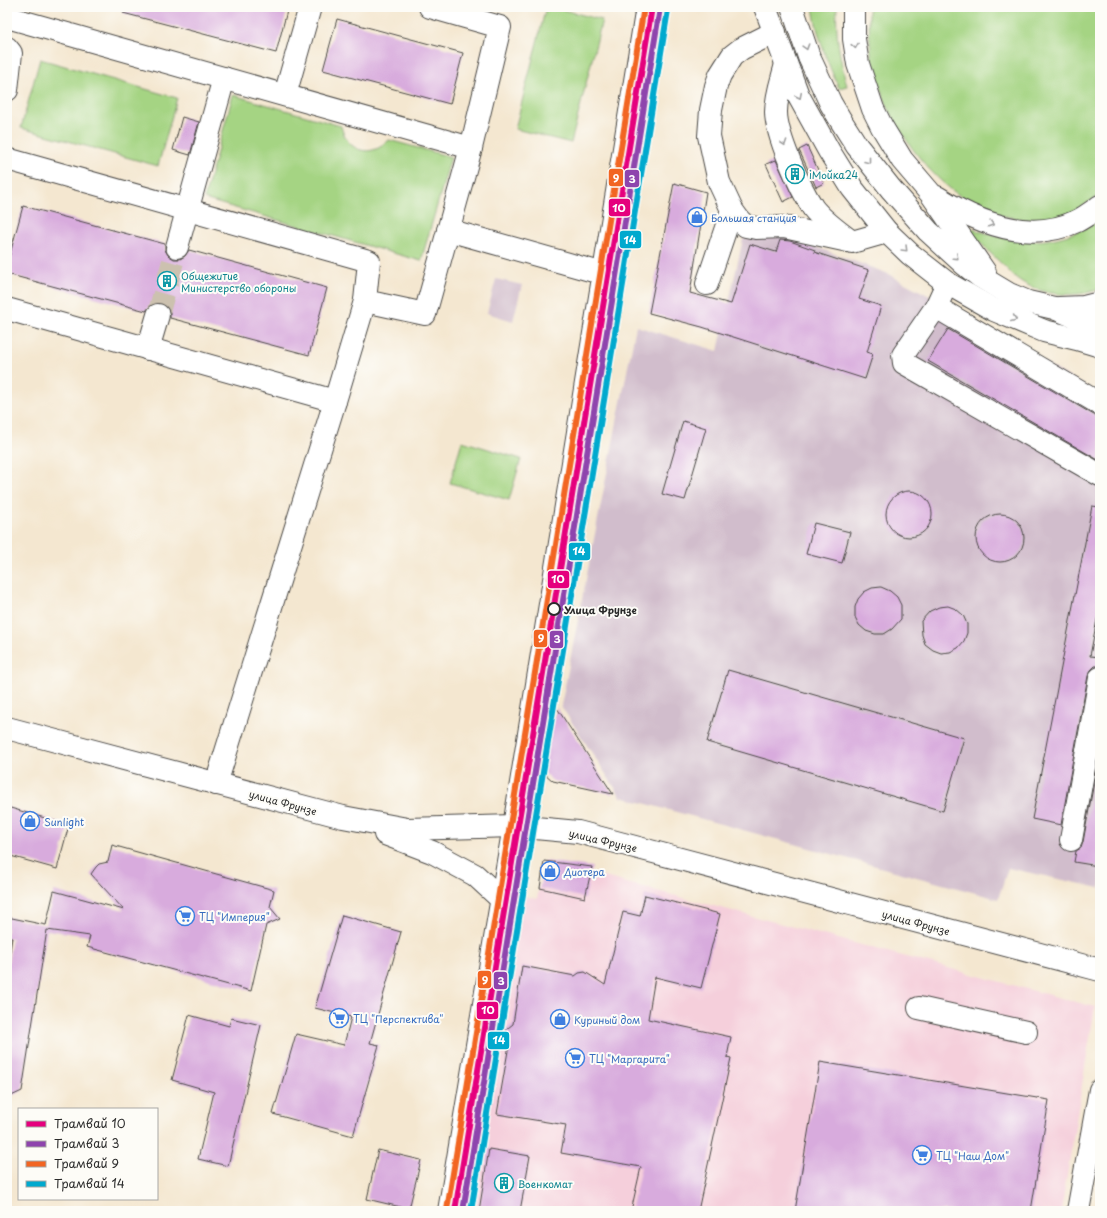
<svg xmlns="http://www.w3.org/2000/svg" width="1107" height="1218" font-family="'Playpen Sans',sans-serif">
  <rect width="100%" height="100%" fill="#fdfcf7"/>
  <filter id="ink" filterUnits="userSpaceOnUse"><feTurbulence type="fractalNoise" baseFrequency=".025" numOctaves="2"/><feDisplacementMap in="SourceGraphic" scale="8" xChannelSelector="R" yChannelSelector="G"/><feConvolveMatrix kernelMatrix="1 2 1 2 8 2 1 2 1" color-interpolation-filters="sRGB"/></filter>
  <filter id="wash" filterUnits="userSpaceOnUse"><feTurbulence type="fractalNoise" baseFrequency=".012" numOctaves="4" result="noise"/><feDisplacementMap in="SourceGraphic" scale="16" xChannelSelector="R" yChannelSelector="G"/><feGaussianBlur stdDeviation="0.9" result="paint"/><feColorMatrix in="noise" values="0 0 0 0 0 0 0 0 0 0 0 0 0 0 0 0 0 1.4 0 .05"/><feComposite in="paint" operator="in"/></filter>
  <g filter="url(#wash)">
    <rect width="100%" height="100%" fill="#f4e7d0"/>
    <!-- built -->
    <path fill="#f5cfdb" d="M 544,861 L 1095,1007 L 1061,1211 L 465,1211 L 519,895 L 537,899 Z"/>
    <!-- industrial -->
    <g fill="#d1bdcc">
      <path d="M 784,235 L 886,273 L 939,301 L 1100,395 L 1100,888 L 1008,868 L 998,899 L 621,797 L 561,706 L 636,326 L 718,351 L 743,239 Z"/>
      <path d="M 496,279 L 522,285 L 513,321 L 487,313 Z"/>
    </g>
    <!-- green -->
    <g fill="#a5d483" stroke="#688057">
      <path d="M 546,7 L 552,7 L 602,20 L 571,143 L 515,129 Z"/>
      <path d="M 813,7 L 837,7 C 835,34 840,59 847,86 L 839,88 C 827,62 817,36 813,7 Z"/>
      <path d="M 869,7 L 1100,7 L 1100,195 C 1086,204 1071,215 1054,219 C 1041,222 1029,220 1015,218 C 946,208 894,137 875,73 C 869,52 869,29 869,7 Z"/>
      <path d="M 40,59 L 177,98 L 158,166 L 21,128 Z"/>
      <path d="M 233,95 L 341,126 C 347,152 371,159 389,140 L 451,157 L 421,261 L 204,199 Z"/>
      <path d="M 1100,221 L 1100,289 C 1075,298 1045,296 1022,282 C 1015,278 1009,271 1003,265 C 990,253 978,241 967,227 C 1020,245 1049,248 1100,221 Z"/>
      <path d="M 462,441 L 521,459 L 509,500 L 450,483 Z"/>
    </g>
    <g id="blocks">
      <!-- building -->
      <g fill="#d8abdd">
        <path d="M 124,7 L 288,7 L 276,53 L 123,13 Z"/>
        <path d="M 337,19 L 463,53 L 450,104 L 323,70 Z"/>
        <path d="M 182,117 L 199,122 L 190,155 L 173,150 Z"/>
        <path d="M 807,146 L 824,183 L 816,187 L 799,150 Z"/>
        <path d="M 776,160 L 793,197 L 783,202 L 766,164 Z"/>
        <path d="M 674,183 L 706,192 L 690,293 L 731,304 L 750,244 L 776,252 L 780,240 L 790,241 L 815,250 L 814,252 L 869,270 L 859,299 L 881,306 L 867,352 L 873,354 L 865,379 L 702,327 L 649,313 Z"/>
        <path d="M 23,206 L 165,244 L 165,250 L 168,255 L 174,259 L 180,259 L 185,256 L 189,250 L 327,288 L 309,355 L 170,318 L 170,312 L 167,307 L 161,303 L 155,303 L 150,306 L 146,311 L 7,274 L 7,265 Z"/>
        <path d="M 948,329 L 1094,415 L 1100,416 L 1100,461 L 928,361 Z"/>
        <path d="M 683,421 L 706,428 L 685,500 L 662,494 Z"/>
        <circle cx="909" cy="514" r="23"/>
        <path d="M 1092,506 L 1100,507 L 1100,604 L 1090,656 L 1100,657 L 1100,666 L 1095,666 L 1091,670 L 1088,676 L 1061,825 L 1032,819 Z"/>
        <circle cx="1000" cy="538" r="24"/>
        <path d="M 814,523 L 850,532 L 842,563 L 806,554 Z"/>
        <path d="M 881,587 L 890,591 L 897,597 L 901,605 L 901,619 L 892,629 L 884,634 L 875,634 L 866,631 L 859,625 L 855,617 L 855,607 L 858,599 L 864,592 L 872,588 Z"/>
        <path d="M 948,606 L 956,609 L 963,615 L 967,624 L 967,633 L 964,641 L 958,648 L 950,652 L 941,653 L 933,650 L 925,644 L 922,635 L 921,621 L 930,611 L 939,607 Z"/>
        <path d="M 728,670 L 964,738 L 943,811 L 707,742 Z"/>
        <path d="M 557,708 L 613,794 L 553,781 L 544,773 L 539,760 L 541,752 Z"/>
        <path d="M 1100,749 L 1100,857 L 1098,866 L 1074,862 L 1076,851 L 1081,848 L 1083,842 Z"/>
        <path d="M 7,807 L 69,825 L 57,869 L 7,855 Z"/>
        <path d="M 112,845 L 274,890 L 270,907 L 280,919 L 266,925 L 251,991 L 87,947 L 90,936 L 47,930 L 22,1091 L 7,1098 L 7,970 L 12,938 L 7,938 L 7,917 L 46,925 L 54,891 L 124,910 L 91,874 L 96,867 L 99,864 L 108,862 Z"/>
        <path d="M 544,861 L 592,867 L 585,898 L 540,888 Z"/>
        <path d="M 645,895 L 720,914 L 701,988 L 655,977 L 648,1019 L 731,1037 L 727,1057 L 731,1058 L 698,1211 L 631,1211 L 641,1167 L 561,1153 L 566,1125 L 497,1114 L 509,1045 L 506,1039 L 505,1034 L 508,1028 L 513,1024 L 522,966 L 575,976 L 579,973 L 585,972 L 605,985 L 623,912 L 640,916 Z"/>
        <path d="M 342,915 L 401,932 L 370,1043 L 379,1045 L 353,1136 L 273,1114 L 296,1034 L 344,1045 L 351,1017 L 315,1008 Z"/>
        <path d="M 189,1015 L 229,1026 L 231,1018 L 261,1025 L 228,1166 L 198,1159 L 214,1092 L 172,1080 Z"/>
        <path d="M 820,1062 L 1049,1100 L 1031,1211 L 795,1211 Z"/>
        <path d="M 489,1149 L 530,1156 L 520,1211 L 479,1211 Z"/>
        <path d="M 378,1150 L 421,1160 L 409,1209 L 367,1199 Z"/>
      </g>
    </g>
  </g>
  <g filter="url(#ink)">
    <use href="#blocks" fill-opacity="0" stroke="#494744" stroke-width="1"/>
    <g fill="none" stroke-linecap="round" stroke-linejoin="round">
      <!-- minor-tunnel -->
      <path stroke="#ccc1af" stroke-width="22" stroke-dasharray="22 11" stroke-linecap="butt" d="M 158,315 L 177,247"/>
      <defs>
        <g id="minor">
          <path d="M 765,7 L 798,95 L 829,151 L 852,188 L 887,232 L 910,254 L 947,283 L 994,310 L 1044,331 L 1077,339 L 1100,346"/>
          <path d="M 7,17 L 471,148"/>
          <path d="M 7,48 L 11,53 L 7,90"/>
          <path d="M 786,64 C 782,80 776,96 776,112 C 776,135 800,188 813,208 C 823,221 839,232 852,242 L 887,232"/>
          <path d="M 285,95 L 310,7"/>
          <path d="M 7,159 L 369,261 L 365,301 L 425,314 L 471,148 L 500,27 L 430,7"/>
          <path d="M 732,210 L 740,221 L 746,226 L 756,228 L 784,227 L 848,241"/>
          <path d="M 448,230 L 604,274"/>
          <path d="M 177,247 L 224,78"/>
          <path d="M 947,283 L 936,307 L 903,355 L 904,363 L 1100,475"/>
          <path d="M 707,284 L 732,210 L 719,182 L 709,136 L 711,110 L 716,86 L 720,75 L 732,56 L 741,49 L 775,32"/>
          <path d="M 936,307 L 1100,404"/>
          <path d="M 7,309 L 335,401 L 365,301"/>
          <path d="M 148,349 L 158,315"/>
          <path d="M 7,728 L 343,817 L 407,829 L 514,826 L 578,832 L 1100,970"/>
          <path d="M 216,784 L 335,401"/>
          <path d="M 385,834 L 432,852 L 475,875 L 501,899"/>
          <path d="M 1071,840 L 1100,678"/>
          <path d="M 919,1008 L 1026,1032"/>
          <path d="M 449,1211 L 514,826 L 647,7"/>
        </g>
        <g id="major">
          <path d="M 792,7 L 809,57 L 831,104 L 843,124 L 857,146 L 891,189 L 928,231 L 964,264 L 979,276 L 1009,294 L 1028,302 L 1054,308 L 1100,327"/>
          <path d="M 854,7 L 854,39 L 858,64 L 873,109 L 882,127 L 902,160 L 931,194 L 985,272"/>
          <path d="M 937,197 C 978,223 1029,244 1077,221 C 1085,217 1093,211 1100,206"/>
          <path d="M 1059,308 L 1084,307 L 1100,303"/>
          <path d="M 1078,1211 L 1100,1090"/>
        </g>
      </defs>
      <!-- minor casing -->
      <use href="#minor" stroke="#494744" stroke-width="24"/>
      <!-- major casing -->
      <use href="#major" stroke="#494744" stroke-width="24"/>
      <!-- minor -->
      <use href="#minor" stroke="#fff" stroke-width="22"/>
      <!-- major -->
      <use href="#major" stroke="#fff" stroke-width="22"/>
      <defs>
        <path id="tram-1" d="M 455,1211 L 652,7"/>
        <path id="tram-2" d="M 463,1211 L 660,8"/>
        <path id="tram-3" d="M 447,1210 L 644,7"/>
        <path id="tram-4" d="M 471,1211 L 668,10"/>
      </defs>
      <!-- tram-1 casing -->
      <use href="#tram-1" stroke="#fdfcf7" stroke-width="9"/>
      <!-- tram-2 casing -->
      <use href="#tram-2" stroke="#fdfcf7" stroke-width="9"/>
      <!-- tram-3 casing -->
      <use href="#tram-3" stroke="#fdfcf7" stroke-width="9"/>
      <!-- tram-4 casing -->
      <use href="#tram-4" stroke="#fdfcf7" stroke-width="9"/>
      <!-- tram-1 -->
      <use href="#tram-1" stroke="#e5007d" stroke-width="6"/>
      <!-- tram-2 -->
      <use href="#tram-2" stroke="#8e44ad" stroke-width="6"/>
      <!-- tram-3 -->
      <use href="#tram-3" stroke="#f26522" stroke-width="6"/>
      <!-- tram-4 -->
      <use href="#tram-4" stroke="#00a9ce" stroke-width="6"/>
    </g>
    <!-- one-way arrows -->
    <defs><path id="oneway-chevron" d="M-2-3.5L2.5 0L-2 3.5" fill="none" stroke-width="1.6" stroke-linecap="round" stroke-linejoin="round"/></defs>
    <g stroke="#a0a0a0">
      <use href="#oneway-chevron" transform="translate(855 46) rotate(80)"/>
      <use href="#oneway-chevron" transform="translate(806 47) rotate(73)"/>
      <use href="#oneway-chevron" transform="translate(799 96) rotate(64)"/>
      <use href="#oneway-chevron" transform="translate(784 143) rotate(71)"/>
      <use href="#oneway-chevron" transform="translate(868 161) rotate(52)"/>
      <use href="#oneway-chevron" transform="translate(991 224) rotate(17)"/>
      <use href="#oneway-chevron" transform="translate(905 249) rotate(45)"/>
      <use href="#oneway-chevron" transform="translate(956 257) rotate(42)"/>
      <use href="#oneway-chevron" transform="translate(1014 319) rotate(23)"/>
    </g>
  </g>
  <!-- icons -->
  <defs>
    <symbol id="building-ring" viewBox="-11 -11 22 22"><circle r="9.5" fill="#fdfcf7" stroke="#0f9aa8" stroke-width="1.5"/><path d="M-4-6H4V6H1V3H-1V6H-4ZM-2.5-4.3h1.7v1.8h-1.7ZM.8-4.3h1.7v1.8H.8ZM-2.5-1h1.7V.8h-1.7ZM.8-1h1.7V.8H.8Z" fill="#0f9aa8"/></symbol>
    <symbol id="shop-ring" viewBox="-11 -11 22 22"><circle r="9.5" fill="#fdfcf7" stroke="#3f7fe0" stroke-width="1.5"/><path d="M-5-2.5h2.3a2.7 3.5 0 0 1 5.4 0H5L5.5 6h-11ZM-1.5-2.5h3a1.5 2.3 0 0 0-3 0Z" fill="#3f7fe0"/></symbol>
    <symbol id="supermarket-ring" viewBox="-11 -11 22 22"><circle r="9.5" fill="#fdfcf7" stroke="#3f7fe0" stroke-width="1.5"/><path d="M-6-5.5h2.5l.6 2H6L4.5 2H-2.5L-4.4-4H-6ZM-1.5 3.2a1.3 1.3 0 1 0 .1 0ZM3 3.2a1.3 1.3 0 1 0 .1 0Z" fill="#3f7fe0"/></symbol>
  </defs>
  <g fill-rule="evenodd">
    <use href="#building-ring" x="784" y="163" width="22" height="22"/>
    <use href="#shop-ring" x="686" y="206" width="22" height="22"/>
    <use href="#building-ring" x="156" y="270" width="22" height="22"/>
    <use href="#shop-ring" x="19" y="810" width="22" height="22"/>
    <use href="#shop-ring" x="539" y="860" width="22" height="22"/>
    <use href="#supermarket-ring" x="174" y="905" width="22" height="22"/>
    <use href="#supermarket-ring" x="328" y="1007" width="22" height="22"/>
    <use href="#shop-ring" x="549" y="1008" width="22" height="22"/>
    <use href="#supermarket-ring" x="564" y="1047" width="22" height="22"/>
    <use href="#supermarket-ring" x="911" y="1144" width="22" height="22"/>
    <use href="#building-ring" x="493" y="1172" width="22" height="22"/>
  </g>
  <!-- markers -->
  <circle fill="#fdfcf7" stroke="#2b2b2b" stroke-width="2" cx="554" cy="609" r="6"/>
  <g text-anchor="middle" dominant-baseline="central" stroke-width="4" stroke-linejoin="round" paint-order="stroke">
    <!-- culture labels -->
    <g font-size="10" fill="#0d838f" stroke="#fdfcf7" text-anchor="start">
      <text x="809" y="174">iМойка24</text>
      <text x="181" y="275">Общежитие<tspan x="181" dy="12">Министерство обороны</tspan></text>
      <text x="518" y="1183">Военкомат</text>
    </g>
    <!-- shop labels -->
    <g font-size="10" fill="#366cbe" stroke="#fdfcf7" text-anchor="start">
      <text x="711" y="217">Большая станция</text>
      <text x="44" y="821">Sunlight</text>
      <text x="564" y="871">Диотера</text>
      <text x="199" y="916">ТЦ "Империя"</text>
      <text x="353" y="1018">ТЦ "Перспектива"</text>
      <text x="574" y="1019">Куриный дом</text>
      <text x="589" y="1058">ТЦ "Маргарита"</text>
      <text x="936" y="1155">ТЦ "Наш Дом"</text>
    </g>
    <!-- stop labels -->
    <g font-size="10" font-weight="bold" fill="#2b2b2b" stroke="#fdfcf7" text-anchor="start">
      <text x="564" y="609">Улица Фрунзе</text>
    </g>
    <!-- street labels -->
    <g font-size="10" fill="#2b2b2b" stroke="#fdfcf7">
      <text transform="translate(283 802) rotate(15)">улица Фрунзе</text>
      <text transform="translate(603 840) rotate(13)">улица Фрунзе</text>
      <text transform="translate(916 922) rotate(15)">улица Фрунзе</text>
    </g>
  </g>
  <g stroke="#fdfcf7" stroke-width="1.5">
    <rect x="608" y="168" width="16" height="19" rx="4" fill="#f26522"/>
    <rect x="624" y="169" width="16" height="19" rx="4" fill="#8e44ad"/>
    <rect x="608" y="198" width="23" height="19" rx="4" fill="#e5007d"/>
    <rect x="619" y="230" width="23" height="19" rx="4" fill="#00a9ce"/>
    <rect x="568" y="542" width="23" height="19" rx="4" fill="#00a9ce"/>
    <rect x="547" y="570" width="23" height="19" rx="4" fill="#e5007d"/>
    <rect x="533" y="629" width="15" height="19" rx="4" fill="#f26522"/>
    <rect x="549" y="630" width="15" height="19" rx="4" fill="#8e44ad"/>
    <rect x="477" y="970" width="15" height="19" rx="4" fill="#f26522"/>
    <rect x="493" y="971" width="15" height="19" rx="4" fill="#8e44ad"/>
    <rect x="476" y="1001" width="23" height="19" rx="4" fill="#e5007d"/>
    <rect x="487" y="1031" width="23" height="19" rx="4" fill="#00a9ce"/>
  </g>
  <g font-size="11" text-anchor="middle" font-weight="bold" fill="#fff">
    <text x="616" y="182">9</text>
    <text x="632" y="183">3</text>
    <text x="619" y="212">10</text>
    <text x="630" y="244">14</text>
    <text x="579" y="555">14</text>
    <text x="558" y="583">10</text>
    <text x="541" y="642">9</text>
    <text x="557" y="643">3</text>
    <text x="485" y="984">9</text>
    <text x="501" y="985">3</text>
    <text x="488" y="1014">10</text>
    <text x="499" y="1044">14</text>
  </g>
  <!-- margin -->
  <rect width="1107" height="1218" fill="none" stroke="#fdfcf7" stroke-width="24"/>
  <!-- legend -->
  <rect x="18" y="1108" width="140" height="92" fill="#fdfcf7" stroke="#a9a8a5"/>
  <rect x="26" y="1121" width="20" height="6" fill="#e5007d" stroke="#a9a8a5"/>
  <text x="54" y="1128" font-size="12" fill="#2b2b2b">Трамвай 10</text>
  <rect x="26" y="1141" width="20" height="6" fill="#8e44ad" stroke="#a9a8a5"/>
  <text x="54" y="1148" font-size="12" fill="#2b2b2b">Трамвай 3</text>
  <rect x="26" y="1161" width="20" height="6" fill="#f26522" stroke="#a9a8a5"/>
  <text x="54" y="1168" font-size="12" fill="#2b2b2b">Трамвай 9</text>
  <rect x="26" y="1181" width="20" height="6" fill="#00a9ce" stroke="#a9a8a5"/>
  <text x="54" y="1188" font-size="12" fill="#2b2b2b">Трамвай 14</text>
</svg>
